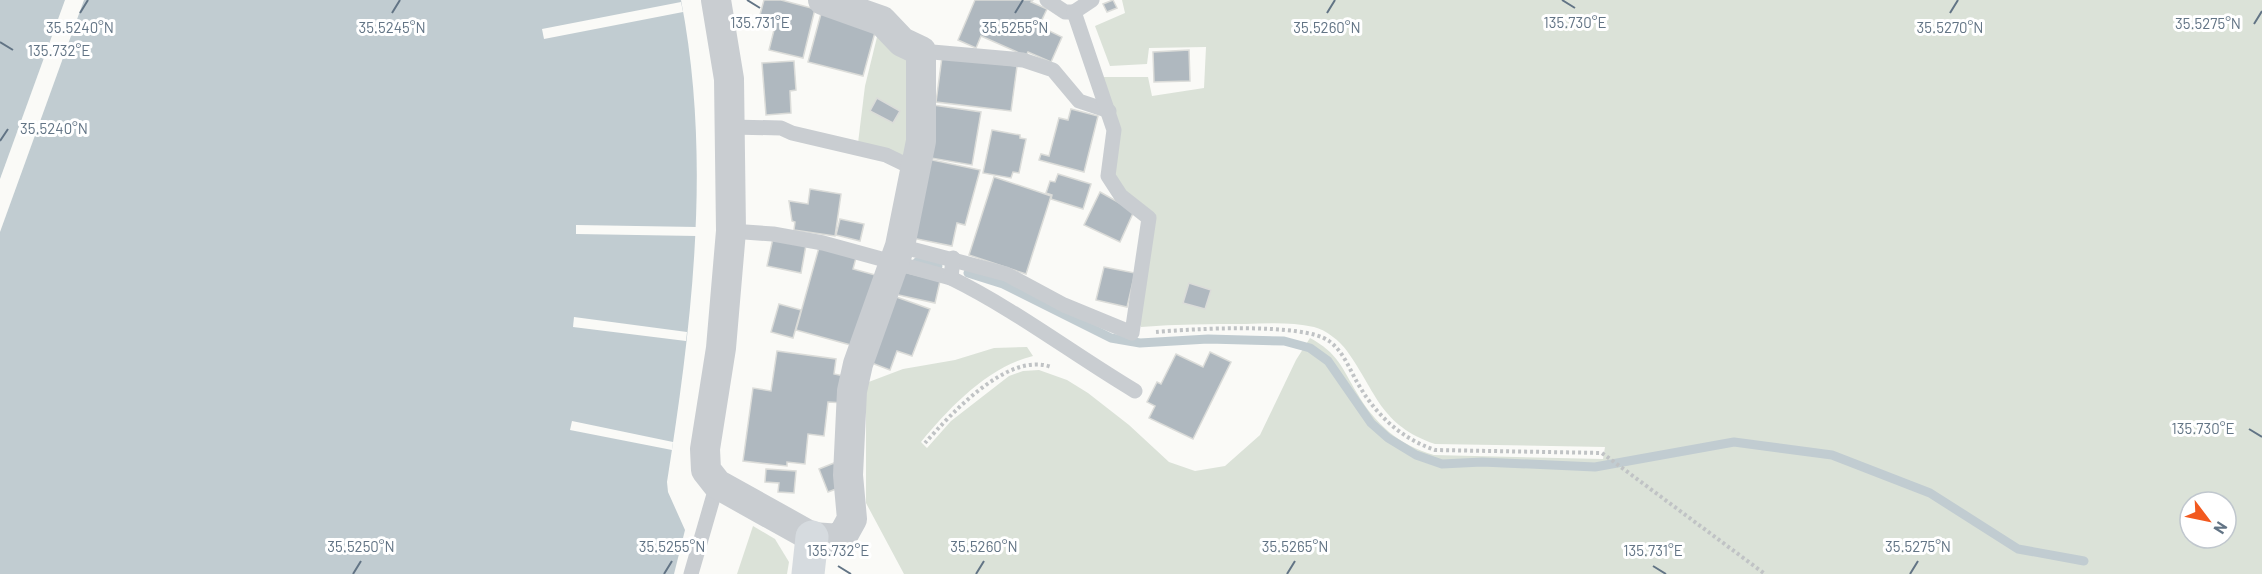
<svg xmlns="http://www.w3.org/2000/svg" width="2262" height="574" font-family="Barlow,sans-serif">
  <rect width="100%" height="100%" fill="#fafaf7"/>
  <!-- green -->
  <g fill="#dbe2d8" fill-rule="evenodd">
    <path d="M 1122,0 L 2262,0 L 2262,574 L 904,574 L 866,503 L 866,383 L 903,369 L 955,360 L 994,348 L 1027,347 L 1033,356 C 988,367 950,407 921,442 L 927,448 L 951,421 L 1009,376 L 1023,371 L 1039,370 L 1067,380 L 1088,393 L 1129,425 L 1169,462 L 1195,471 L 1225,466 L 1260,435 L 1296,360 L 1310,338 C 1338,353 1342,368 1357,393 C 1375,424 1399,445 1434,455 L 1603,459 L 1605,447 L 1435,444 C 1380,425 1377,393 1347,351 C 1340,341 1326,330 1314,327 C 1292,322 1269,323 1246,324 C 1211,324 1176,324 1141,327 L 1139,323 L 1155,215 L 1126,193 L 1114,175 L 1102,77 L 1148,77 L 1152,96 L 1204,88 L 1206,47 L 1149,48 L 1147,64 L 1110,66 L 1095,26 L 1125,13 ZM 2190,502 L 2226,502 L 2226,538 L 2190,538 Z"/>
    <path d="M 878,33 L 907,50 L 910,157 L 858,143 L 865,86 Z"/>
    <path d="M 753,526 L 775,539 L 789,562 L 787,574 L 737,574 Z"/>
  </g>
  <!-- water -->
  <path fill="#c1ccd1" d="M 0,0 L 681,0 C 712,160 692,323 667,482 L 668,492 L 685,530 L 674,574 L 0,574 Z"/>
  <!-- pier -->
  <g fill="#fafaf7">
    <path d="M 65,0 L 84,0 L 0,232 L 0,179 Z"/>
    <path d="M 681,2 L 683,12 L 544,39 L 542,29 Z"/>
    <path d="M 576,225 L 697,227 L 697,236 L 576,234 Z"/>
    <path d="M 574,317 L 687,332 L 686,341 L 573,327 Z"/>
    <path d="M 572,421 L 673,442 L 672,450 L 570,430 Z"/>
  </g>
  <g fill="none" stroke-linecap="round" stroke-linejoin="round">
    <!-- stream -->
    <g stroke="#c1ccd1" stroke-width="9">
      <path d="M 917,262 L 938,266"/>
      <path d="M 968,273 L 1003,284 L 1111,338 L 1140,343 L 1208,339 L 1284,341 L 1310,348 L 1328,361 L 1371,423 L 1388,438 L 1416,455 L 1442,464 L 1482,462 L 1595,467 L 1734,442 L 1832,455 L 1930,493 L 2018,549 L 2084,561"/>
    </g>
  </g>
  <!-- building -->
  <g fill="#afb8bf" stroke="#dbdcd9" stroke-width="1.5">
    <path d="M 764,0 L 781,0 L 815,9 L 803,58 L 769,50 L 774,30 L 757,26 Z"/>
    <path d="M 975,0 L 1033,0 L 1031,2 L 1047,9 L 1039,26 L 1062,37 L 1051,62 L 1028,52 L 1026,56 L 981,36 L 976,48 L 958,40 Z"/>
    <path d="M 1113,0 L 1117,8 L 1107,12 L 1103,4 Z"/>
    <path d="M 822,10 L 877,25 L 863,76 L 808,62 Z"/>
    <path d="M 1189,50 L 1190,81 L 1154,82 L 1153,52 Z"/>
    <path d="M 942,57 L 1017,66 L 1011,111 L 936,102 Z"/>
    <path d="M 794,61 L 796,90 L 790,91 L 791,113 L 766,115 L 762,63 Z"/>
    <path d="M 877,98 L 900,111 L 893,123 L 870,111 Z"/>
    <path d="M 933,105 L 981,112 L 972,165 L 925,157 Z"/>
    <path d="M 1071,109 L 1098,116 L 1084,172 L 1039,160 L 1041,154 L 1049,156 L 1059,118 L 1068,120 Z"/>
    <path d="M 992,130 L 1020,135 L 1020,138 L 1026,139 L 1019,173 L 1013,172 L 1011,178 L 983,173 Z"/>
    <path d="M 923,158 L 980,170 L 965,225 L 957,223 L 952,246 L 912,238 Z"/>
    <path d="M 1058,174 L 1091,184 L 1083,209 L 1051,199 L 1052,195 L 1046,193 L 1050,181 L 1055,182 Z"/>
    <path d="M 994,177 L 1051,196 L 1026,274 L 969,255 Z"/>
    <path d="M 810,189 L 841,194 L 835,236 L 794,230 L 795,222 L 792,221 L 789,201 L 808,204 Z"/>
    <path d="M 1100,192 L 1134,211 L 1120,242 L 1084,225 Z"/>
    <path d="M 840,219 L 864,224 L 860,241 L 836,235 Z"/>
    <path d="M 773,238 L 806,245 L 801,273 L 767,266 Z"/>
    <path d="M 820,244 L 857,254 L 853,269 L 879,276 L 858,347 L 796,330 Z"/>
    <path d="M 1104,267 L 1135,273 L 1127,307 L 1096,300 Z"/>
    <path d="M 900,271 L 940,281 L 935,303 L 894,294 Z"/>
    <path d="M 1189,283 L 1211,290 L 1205,309 L 1183,303 Z"/>
    <path d="M 888,294 L 930,309 L 912,356 L 897,351 L 890,370 L 864,360 Z"/>
    <path d="M 779,304 L 801,310 L 793,338 L 771,332 Z"/>
    <path d="M 777,351 L 836,359 L 834,374 L 849,377 L 845,403 L 828,402 L 824,436 L 808,434 L 805,464 L 787,462 L 787,466 L 743,461 L 753,388 L 771,391 Z"/>
    <path d="M 1210,352 L 1231,362 L 1193,439 L 1149,418 L 1155,406 L 1147,402 L 1157,382 L 1161,384 L 1176,354 L 1203,367 Z"/>
    <path d="M 834,463 L 844,486 L 828,492 L 819,469 Z"/>
    <path d="M 766,469 L 796,471 L 794,493 L 778,492 L 779,483 L 765,482 Z"/>
  </g>
  <g fill="none" stroke-linecap="round" stroke-linejoin="round">
    <!-- path -->
    <g stroke="#c0c3c5" stroke-width="4" stroke-dasharray="3 3" stroke-linecap="butt">
      <path d="M 1156,332 C 1191,329 1303,322 1329,341 C 1343,351 1349,368 1357,382 C 1375,414 1400,438 1435,450 L 1602,453 L 1765,574"/>
      <path d="M 925,443 C 951,414 1008,351 1051,367"/>
    </g>
    <!-- lane -->
    <g stroke="#c9cdd1" stroke-width="15">
      <path d="M 1047,0 L 1065,12 L 1074,12"/>
      <path d="M 921,51 L 1023,60 L 1053,70 L 1079,101 L 1109,111"/>
      <path d="M 731,127 L 781,128 L 792,133 L 886,155 L 915,169"/>
      <path d="M 731,231 L 773,234 L 823,243 L 951,278"/>
      <path d="M 900,246 L 1006,274 L 1064,305 L 1132,333 L 1149,218 L 1121,196 L 1108,176 L 1114,130 L 1074,12 L 1092,0"/>
      <path d="M 953,258 L 951,278 C 1016,310 1073,354 1135,391"/>
      <path d="M 691,574 L 717,484"/>
    </g>
    <!-- street -->
    <path stroke="#c9cdd1" stroke-width="30" d="M 716,0 L 729,79 L 731,231 L 721,348 L 705,449 L 706,470 L 717,484 L 812,537 L 841,539 L 852,519 L 848,475 L 852,391 L 858,364 L 900,246 L 921,141 L 921,51 L 902,42 L 882,21 L 823,0"/>
    <!-- secondary -->
    <path stroke="#d6dbdf" stroke-width="33" d="M 808,574 L 812,537"/>
  </g>
  <!-- ticks -->
  <path fill="none" stroke="#627485" stroke-width="2" d="M 747,0 L 760,8M 1562,0 L 1575,8M 80,13 L 88,0M 392,13 L 400,0M 1015,13 L 1023,0M 1327,13 L 1335,0M 1950,13 L 1958,0M 2254,24 L 2262,11M 0,42 L 13,50M 0,141 L 8,129M 2249,429 L 2262,437M 838,566 L 851,574M 1653,566 L 1666,574M 353,574 L 361,561M 664,574 L 672,561M 976,574 L 984,561M 1287,574 L 1295,561M 1910,574 L 1918,561"/>
  <g font-size="15" text-anchor="middle" fill="#627485" stroke="#fff" stroke-width="6" stroke-linejoin="round" paint-order="stroke">
    <text x="760" y="28">135.731°E</text>
    <text x="1575" y="28">135.730°E</text>
    <text x="2208" y="29">35.5275°N</text>
    <text x="80" y="33">35.5240°N</text>
    <text x="392" y="33">35.5245°N</text>
    <text x="1015" y="33">35.5255°N</text>
    <text x="1327" y="33">35.5260°N</text>
    <text x="1950" y="33">35.5270°N</text>
    <text x="59" y="56">135.732°E</text>
    <text x="54" y="134">35.5240°N</text>
    <text x="2203" y="434">135.730°E</text>
    <text x="361" y="552">35.5250°N</text>
    <text x="672" y="552">35.5255°N</text>
    <text x="984" y="552">35.5260°N</text>
    <text x="1295" y="552">35.5265°N</text>
    <text x="1918" y="552">35.5275°N</text>
    <text x="838" y="556">135.732°E</text>
    <text x="1653" y="556">135.731°E</text>
  </g>
  <!-- north arrow -->
  <g transform="translate(2208 520) rotate(122)"><circle r="28" fill="#ffffff" stroke="#c0c7ce" stroke-width="1.5"/>
  <path d="M0-4.5L10 22L0 15L-10 22Z" fill="#f2591f"/>
  <text y="-9" font-size="16" font-weight="bold" text-anchor="middle" fill="#627485">N</text>
  </g>
</svg>
